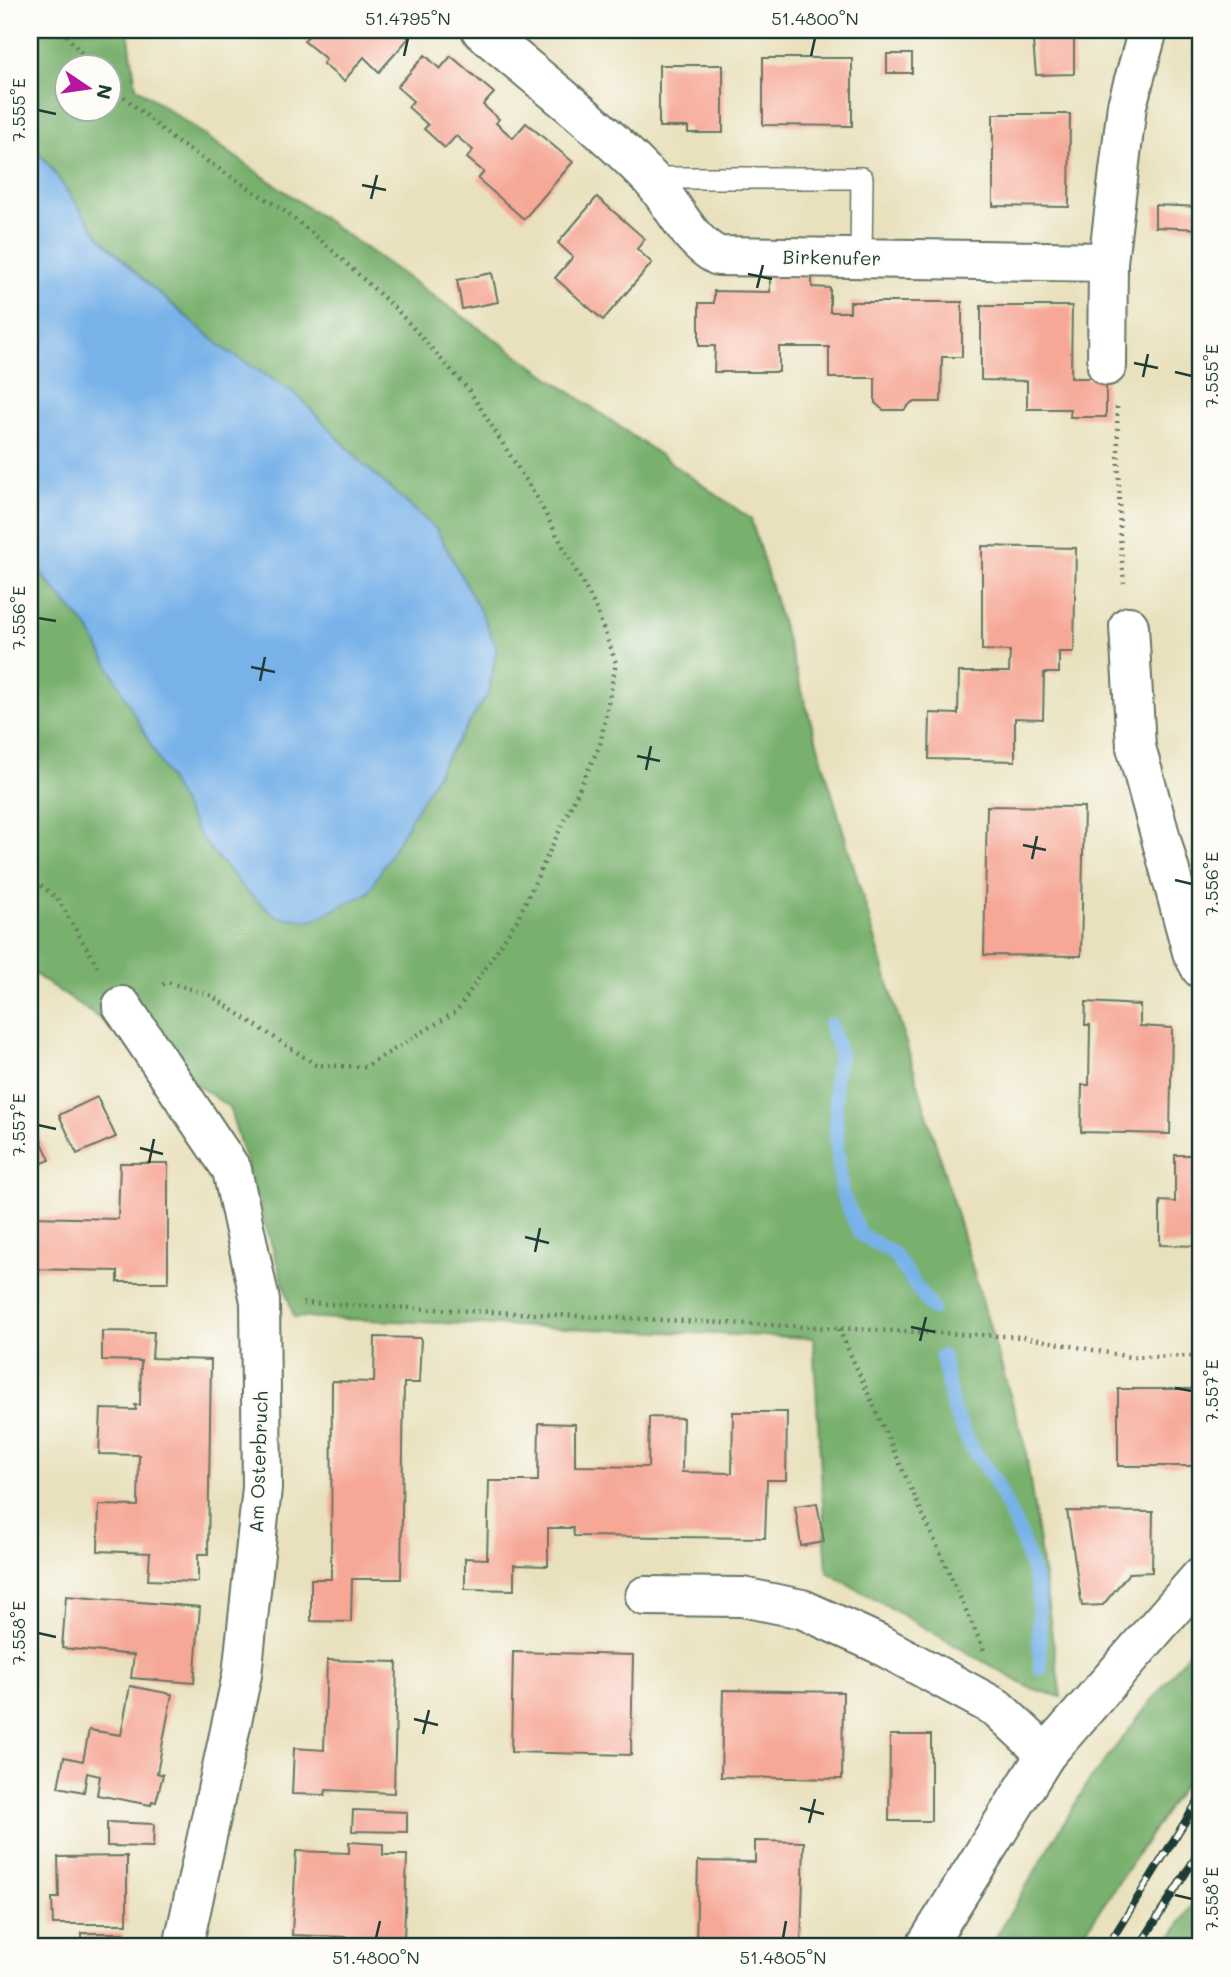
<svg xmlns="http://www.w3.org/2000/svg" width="1231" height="1977" font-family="Mali,sans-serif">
  <rect width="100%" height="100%" fill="#fdfcf7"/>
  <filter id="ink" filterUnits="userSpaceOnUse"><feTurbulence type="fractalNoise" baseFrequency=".0143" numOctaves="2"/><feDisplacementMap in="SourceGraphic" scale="14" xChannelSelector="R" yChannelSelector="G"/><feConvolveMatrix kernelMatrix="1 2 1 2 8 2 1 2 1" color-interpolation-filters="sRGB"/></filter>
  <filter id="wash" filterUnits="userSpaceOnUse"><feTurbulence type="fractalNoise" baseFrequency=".00686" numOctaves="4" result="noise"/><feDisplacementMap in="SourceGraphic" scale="28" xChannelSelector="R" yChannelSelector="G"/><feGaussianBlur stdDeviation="1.57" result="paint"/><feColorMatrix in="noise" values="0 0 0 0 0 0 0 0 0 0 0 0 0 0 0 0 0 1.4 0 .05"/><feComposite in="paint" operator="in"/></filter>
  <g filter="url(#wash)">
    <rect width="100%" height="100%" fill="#e9e1be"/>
    <!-- forest -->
    <g fill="#78b06d" stroke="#4c7650" stroke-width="2" fill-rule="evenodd">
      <path d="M 30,30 L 128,30 L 136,87 L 751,519 L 1025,1446 L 1061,1697 L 1028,1687 L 827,1572 L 813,1338 L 294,1317 L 229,1107 L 30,971 L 30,561 L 89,629 L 127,695 L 445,760 L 489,692 L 436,529 L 365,466 L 296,394 L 224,349 L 148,284 L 100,237 L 45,160 L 30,146 ZM 66,66 L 108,66 L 108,108 L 66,108 Z"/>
      <path d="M 1201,1637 L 1201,1759 L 1075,1947 L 990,1947 L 1087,1784 Z"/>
      <path d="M 1201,1891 L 1201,1947 L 1165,1947 Z"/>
    </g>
    <!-- water -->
    <path fill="#78b2e9" stroke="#4c788e" stroke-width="2" d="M 30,146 L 45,160 L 100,237 L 148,284 L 224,349 L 296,394 L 365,466 L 436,529 L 483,616 L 497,648 L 489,692 L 445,760 L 368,893 L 312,921 L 277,917 L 246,891 L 200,837 L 89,629 L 30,561 Z"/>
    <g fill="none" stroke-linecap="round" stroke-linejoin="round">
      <!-- stream -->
      <g stroke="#78b2e9" stroke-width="14">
        <path d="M 830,1024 L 840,1054 L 835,1077 L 837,1148 L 842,1193 L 860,1234 L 893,1253 L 932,1309"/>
        <path d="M 942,1356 L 953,1408 L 970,1445 L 995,1481 L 1022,1539 L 1038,1590 L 1040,1669"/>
      </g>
    </g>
    <g id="blocks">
      <!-- building -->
      <g fill="#f6a796">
        <path d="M 313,30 L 399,30 L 409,38 L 379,72 L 364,57 L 344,81 L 323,64 L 326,59 L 304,41 Z"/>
        <path d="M 1032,30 L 1086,30 L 1074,32 L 1074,74 L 1036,75 Z"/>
        <rect x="887" y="54" width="25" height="19"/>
        <path d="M 425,55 L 440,69 L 451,56 L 494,93 L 483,105 L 499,119 L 496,123 L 513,138 L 526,123 L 573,162 L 524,219 L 478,179 L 484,172 L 467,158 L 473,150 L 456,136 L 445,148 L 424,129 L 428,125 L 408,107 L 413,101 L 397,87 Z"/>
        <path d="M 763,58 L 852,58 L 852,126 L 763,125 Z"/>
        <path d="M 659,65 L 723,65 L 723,133 L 688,133 L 688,127 L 659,127 Z"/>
        <path d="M 993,114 L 1070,114 L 1069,207 L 993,206 Z"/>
        <path d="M 597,197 L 645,239 L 637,249 L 652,263 L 603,320 L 555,278 L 573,257 L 558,243 Z"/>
        <path d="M 1155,205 L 1201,207 L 1201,229 L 1155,227 Z"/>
        <path d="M 492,273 L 498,302 L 462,309 L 457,280 Z"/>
        <path d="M 770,276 L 812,276 L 812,287 L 830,288 L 830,312 L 850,312 L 850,302 L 962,302 L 962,357 L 942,357 L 941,402 L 912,402 L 904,410 L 883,410 L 875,403 L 875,378 L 829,378 L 829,347 L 779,347 L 779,372 L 714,372 L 715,346 L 699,346 L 699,303 L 714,303 L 714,291 L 770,292 Z"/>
        <path d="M 981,306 L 1072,306 L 1071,378 L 1106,378 L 1106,417 L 1070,417 L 1071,409 L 1027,409 L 1027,381 L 981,380 Z"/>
        <path d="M 982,546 L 1076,548 L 1074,652 L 1059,652 L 1059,673 L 1044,673 L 1043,719 L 1015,718 L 1015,761 L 929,759 L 930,713 L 958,714 L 959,672 L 1009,672 L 1010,651 L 982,650 Z"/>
        <path d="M 987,806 L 1084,807 L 1081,956 L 984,955 Z"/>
        <path d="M 1086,1002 L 1140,1005 L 1140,1026 L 1172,1028 L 1170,1134 L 1081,1132 L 1082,1085 L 1089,1085 L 1090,1025 L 1085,1025 Z"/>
        <path d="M 97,1097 L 116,1137 L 77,1154 L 59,1115 Z"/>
        <path d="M 30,1116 L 50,1160 L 30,1168 Z"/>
        <path d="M 1175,1155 L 1201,1155 L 1201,1246 L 1160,1245 L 1160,1201 L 1175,1202 Z"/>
        <path d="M 120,1163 L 168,1163 L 168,1282 L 118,1282 L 118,1271 L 30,1269 L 30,1217 L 118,1219 Z"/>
        <path d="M 102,1331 L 154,1332 L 152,1358 L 211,1360 L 208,1554 L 198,1554 L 198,1582 L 148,1580 L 150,1553 L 98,1551 L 99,1505 L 138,1506 L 139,1455 L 99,1454 L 101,1409 L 136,1410 L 135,1405 L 140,1405 L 141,1361 L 102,1360 Z"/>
        <path d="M 375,1337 L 421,1338 L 419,1383 L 404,1383 L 401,1579 L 352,1579 L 351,1622 L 311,1621 L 311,1579 L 331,1579 L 332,1381 L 374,1382 Z"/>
        <path d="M 1118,1389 L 1195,1389 L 1196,1466 L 1118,1466 Z"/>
        <path d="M 733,1412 L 787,1412 L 786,1480 L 767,1480 L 765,1538 L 574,1536 L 573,1528 L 548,1528 L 548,1566 L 514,1565 L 514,1590 L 465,1589 L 465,1558 L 487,1559 L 489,1481 L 538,1481 L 539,1423 L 575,1424 L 575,1466 L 648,1467 L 649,1417 L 683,1418 L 682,1472 L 732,1473 Z"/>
        <path d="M 817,1503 L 824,1542 L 801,1546 L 795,1506 Z"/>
        <path d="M 1067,1511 L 1153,1512 L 1152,1572 L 1129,1573 L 1103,1605 L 1082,1606 Z"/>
        <path d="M 66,1596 L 200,1607 L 194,1683 L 131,1678 L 134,1655 L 62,1648 Z"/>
        <path d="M 513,1652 L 633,1655 L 631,1755 L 511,1752 Z"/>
        <path d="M 327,1660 L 397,1662 L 394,1793 L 326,1790 L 325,1795 L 292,1794 L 294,1748 L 324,1750 Z"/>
        <path d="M 130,1686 L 172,1694 L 157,1773 L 163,1775 L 156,1802 L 152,1801 L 151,1805 L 97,1795 L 100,1776 L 87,1773 L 84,1792 L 58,1787 L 64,1757 L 83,1761 L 89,1730 L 121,1735 Z"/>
        <path d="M 723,1690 L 843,1692 L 842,1779 L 721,1777 Z"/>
        <path d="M 890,1735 L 931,1735 L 931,1821 L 889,1821 Z"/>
        <path d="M 353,1810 L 407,1812 L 407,1832 L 352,1831 Z"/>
        <path d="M 107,1822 L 154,1824 L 153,1847 L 107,1846 Z"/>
        <path d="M 755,1841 L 804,1842 L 801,1947 L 696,1946 L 698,1861 L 755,1862 Z"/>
        <path d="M 349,1842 L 383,1844 L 383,1855 L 407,1855 L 404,1940 L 379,1939 L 379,1947 L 345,1947 L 345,1937 L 292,1935 L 296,1851 L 349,1853 Z"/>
        <path d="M 127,1856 L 127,1924 L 53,1924 L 52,1898 L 59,1898 L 58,1857 Z"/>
        <rect x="82" y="1933" width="41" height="14"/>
      </g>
    </g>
  </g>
  <g filter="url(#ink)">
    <use href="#blocks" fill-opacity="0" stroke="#667664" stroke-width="2"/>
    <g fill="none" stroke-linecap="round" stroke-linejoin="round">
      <defs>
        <path id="lane" d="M 651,178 L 862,178 L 861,258"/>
        <g id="street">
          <path d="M 481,30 C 537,78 597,123 648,176 C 673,201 686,240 718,256 L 1108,262"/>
          <path d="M 1107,366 L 1108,262 L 1127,105 L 1148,30"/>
          <path d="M 1129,626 L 1136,747 L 1192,952 L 1201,969"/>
          <path d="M 122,1006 L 232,1170 L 260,1301 L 262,1488 L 242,1675 L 183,1947"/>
          <path d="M 645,1596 L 742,1597 L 802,1609 L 877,1643 L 997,1708 L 1046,1754"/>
          <path d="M 925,1947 L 1046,1754 L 1201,1576"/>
        </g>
      </defs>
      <!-- lane casing -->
      <use href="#lane" stroke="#667664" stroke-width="24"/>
      <!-- street casing -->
      <use href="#street" stroke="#667664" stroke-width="42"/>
      <!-- path -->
      <g stroke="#667664" stroke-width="4.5" stroke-dasharray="2 5" stroke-linecap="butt">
        <path d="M 62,30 L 92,66"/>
        <path d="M 108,83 L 174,140 L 286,212 L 323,242 L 396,309 L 469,390 L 537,498 L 595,606 L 616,663 L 600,745 L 517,920 L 457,1011 L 365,1067 L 316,1065 L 210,995 L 167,982 L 162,985"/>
        <path d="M 1117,407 L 1120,537 L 1124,583"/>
        <path d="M 30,877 L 57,898 L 99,969"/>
        <path d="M 303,1303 L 1024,1337 L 1130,1357 L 1201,1356"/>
        <path d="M 839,1329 L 984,1650"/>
      </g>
      <!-- lane -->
      <use href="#lane" stroke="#fff" stroke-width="21"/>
      <!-- street -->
      <use href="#street" stroke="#fff" stroke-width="38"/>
      <defs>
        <g id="rail">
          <path d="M 1107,1947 L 1201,1796"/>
          <path d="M 1139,1947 L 1201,1849"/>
        </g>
      </defs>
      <!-- rail casing -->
      <use href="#rail" stroke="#1f3d34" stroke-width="8"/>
      <!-- rail -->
      <use href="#rail" stroke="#fdfcf7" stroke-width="5" stroke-dasharray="16" stroke-linecap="butt"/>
    </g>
  </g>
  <!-- ticks -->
  <path fill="none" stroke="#1f3d34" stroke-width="2.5" d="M 404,56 L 408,38M 811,56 L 815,38M 38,110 L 56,114M 362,185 L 386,190M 371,199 L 377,175M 748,274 L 772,279M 757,288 L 763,265M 1134,363 L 1158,368M 1175,372 L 1192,376M 1143,377 L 1148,354M 38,618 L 56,621M 251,667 L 275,672M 260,681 L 265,657M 637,756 L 660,761M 646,770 L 651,746M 1023,845 L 1046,850M 1032,859 L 1037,836M 1175,880 L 1192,884M 38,1125 L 56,1129M 140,1148 L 163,1154M 149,1163 L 154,1139M 525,1237 L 549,1243M 535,1252 L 540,1228M 911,1327 L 935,1332M 920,1341 L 926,1317M 1175,1388 L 1192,1391M 38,1633 L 56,1637M 414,1719 L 438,1725M 423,1734 L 429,1710M 800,1808 L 824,1814M 809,1823 L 815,1799M 1175,1895 L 1192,1899M 376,1938 L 380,1921M 783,1938 L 786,1921"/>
  <g text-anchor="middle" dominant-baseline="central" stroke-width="5" stroke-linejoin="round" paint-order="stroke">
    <!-- street labels -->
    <g font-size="19" fill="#1f3d34" stroke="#fdfcf7">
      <text transform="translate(832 257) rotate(1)">Birkenufer</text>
      <text transform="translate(258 1462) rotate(-88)">Am Osterbruch</text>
    </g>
  </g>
  <!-- margin -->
  <rect width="1231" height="1977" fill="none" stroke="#fdfcf7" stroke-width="77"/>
  <!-- north arrow -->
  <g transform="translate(88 88) rotate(103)"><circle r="33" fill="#fdfcf7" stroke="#a4b0a9" stroke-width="2"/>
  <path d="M0-5L12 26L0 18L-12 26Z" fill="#b5179e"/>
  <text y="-10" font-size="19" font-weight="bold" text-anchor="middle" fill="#1f3d34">N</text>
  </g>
  <rect x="38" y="38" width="1154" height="1900" fill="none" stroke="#1f3d34" stroke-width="2.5"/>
  <g font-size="18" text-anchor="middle" fill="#1f3d34">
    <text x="408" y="25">51.4795°N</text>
    <text x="815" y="25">51.4800°N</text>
    <text transform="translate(19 110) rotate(-90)" y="6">7.555°E</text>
    <text transform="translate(1212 376) rotate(-90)" y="6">7.555°E</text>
    <text transform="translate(19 618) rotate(-90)" y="6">7.556°E</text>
    <text transform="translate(1212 884) rotate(-90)" y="6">7.556°E</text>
    <text transform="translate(19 1125) rotate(-90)" y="6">7.557°E</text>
    <text transform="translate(1212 1391) rotate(-90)" y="6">7.557°E</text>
    <text transform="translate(19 1633) rotate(-90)" y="6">7.558°E</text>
    <text transform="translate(1212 1899) rotate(-90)" y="6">7.558°E</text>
    <text x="376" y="1964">51.4800°N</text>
    <text x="783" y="1964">51.4805°N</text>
  </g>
</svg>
